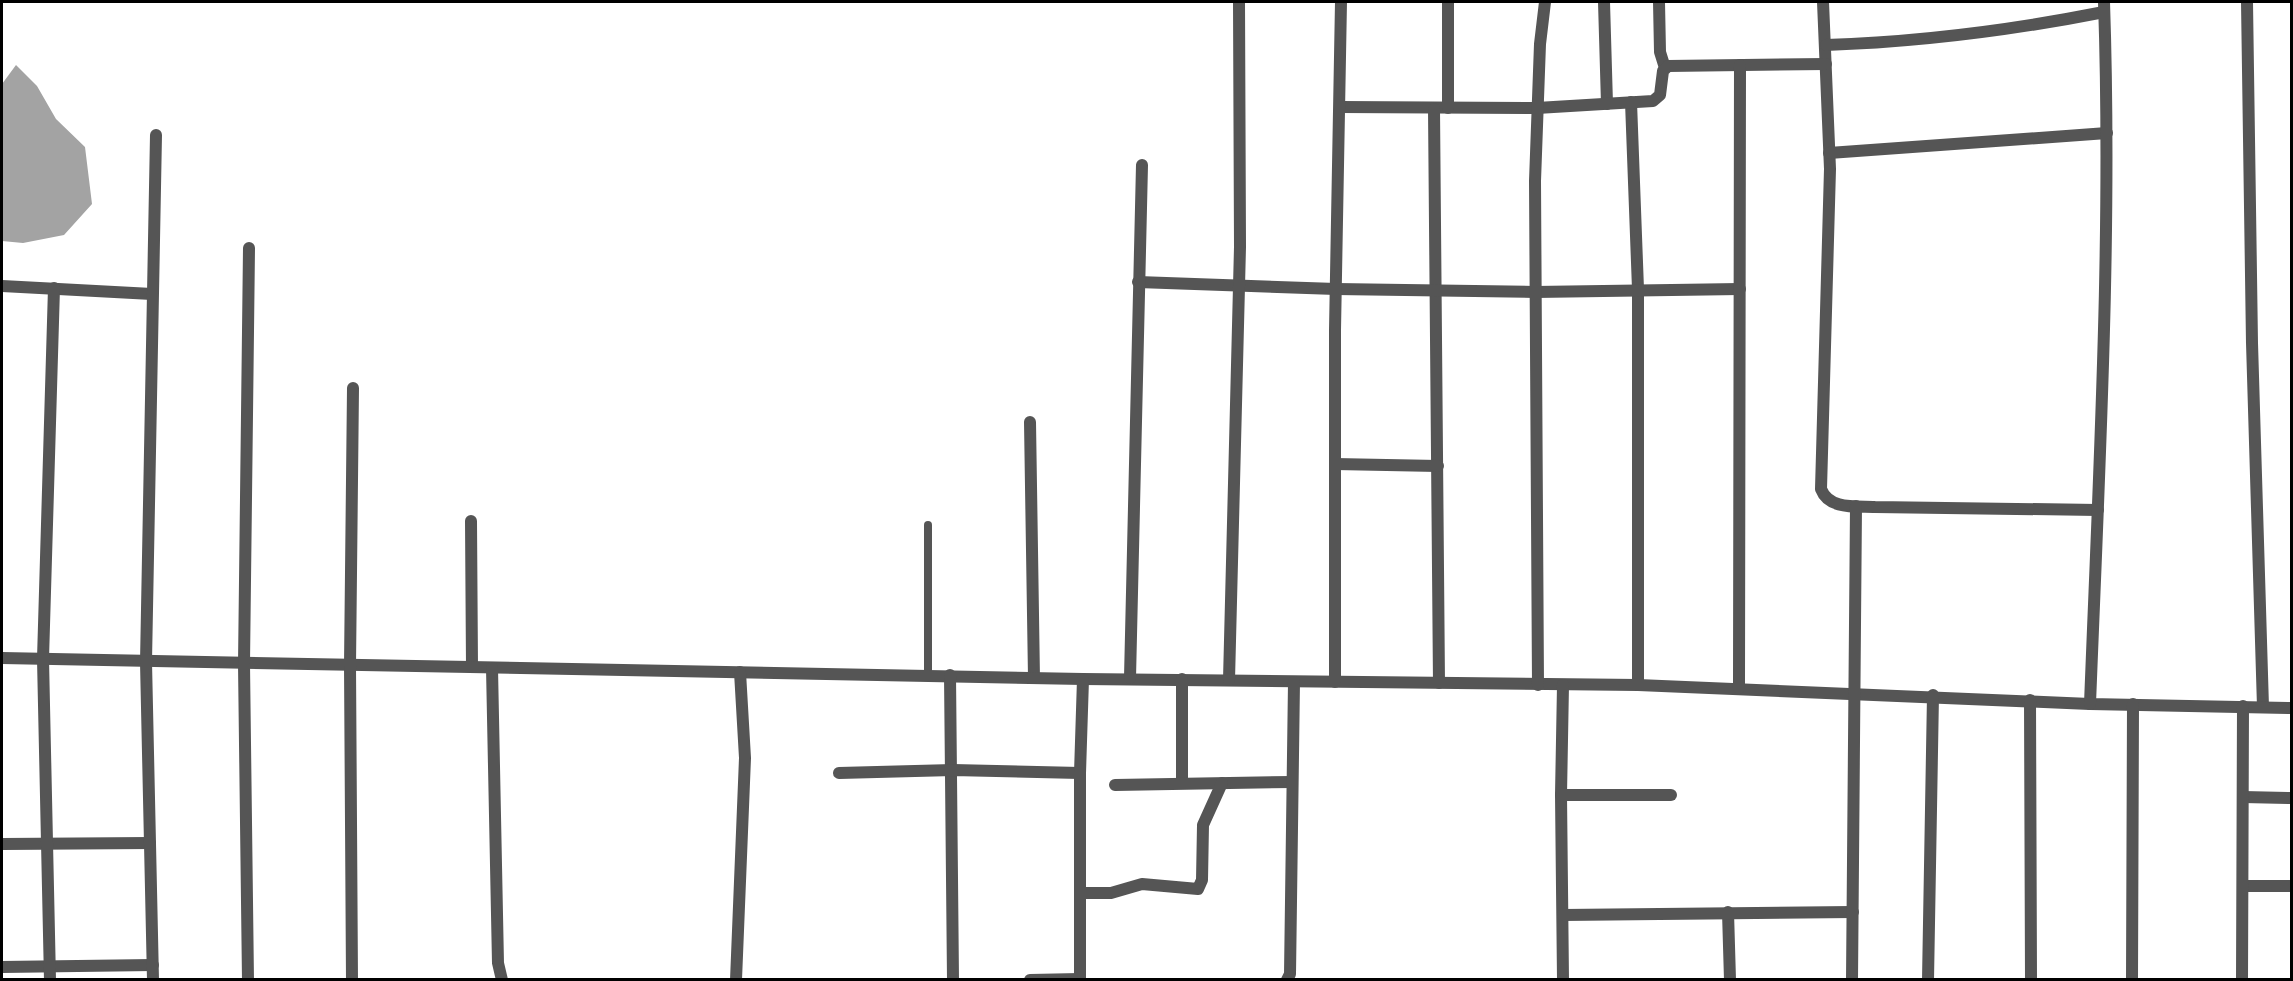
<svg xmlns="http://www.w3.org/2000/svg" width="2293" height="981" font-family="Jost,sans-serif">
  <rect width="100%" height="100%" fill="#fff"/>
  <!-- water -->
  <path fill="#a3a3a3" d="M 16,65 L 37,86 L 56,119 L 85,147 L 92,204 L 64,235 L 23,243 L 2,241 L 2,84 Z"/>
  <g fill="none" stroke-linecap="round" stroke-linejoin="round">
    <!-- lane -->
    <path stroke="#555" stroke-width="8" d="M 928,525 L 928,675"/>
    <!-- street -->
    <g stroke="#555" stroke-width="12">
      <path d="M 1604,2 L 1607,104"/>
      <path d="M 1659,2 L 1660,52 L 1665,68"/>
      <path d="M 1823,2 L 1830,169 L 1821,489 C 1829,510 1856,506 1875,507 L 2098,510"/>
      <path d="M 2247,2 L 2252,343 L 2263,707"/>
      <path d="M 1826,45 C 1919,42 2013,30 2104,12"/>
      <path d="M 1631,102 L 1638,289 L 1638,685"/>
      <path d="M 1340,107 L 1537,108 L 1653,101 L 1660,95 L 1663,71 L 1668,66 L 1826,64"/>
      <path d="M 1448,108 L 1448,2"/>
      <path d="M 1434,109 L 1439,683"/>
      <path d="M 1829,153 L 2107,133"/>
      <path d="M 1138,282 L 1336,289 L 1535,292 L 1740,289"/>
      <path d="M 2,286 L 152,294"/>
      <path d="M 1030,422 L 1034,678"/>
      <path d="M 1335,464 L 1438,466"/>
      <path d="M 471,521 L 472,667"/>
      <path d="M 2,658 L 1083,679 L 1638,685 L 2090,704 L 2292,708"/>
      <path d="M 492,668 L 498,963 L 502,980"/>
      <path d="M 950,675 L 953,980"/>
      <path d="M 1130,678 L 1142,165"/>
      <path d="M 1182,679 L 1182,783"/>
      <path d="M 1229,680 L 1240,247 L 1239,2"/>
      <path d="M 1335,682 L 1335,330 L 1341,2"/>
      <path d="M 1538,685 L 1535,181 L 1540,44 L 1545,2"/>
      <path d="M 1563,685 L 1561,795 L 1563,980"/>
      <path d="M 1739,688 L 1740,65"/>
      <path d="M 2030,700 L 2031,980"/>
      <path d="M 2090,704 C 2099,470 2112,236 2104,2"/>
      <path d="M 839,773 L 953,770 L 1080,773"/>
      <path d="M 1115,785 L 1292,782"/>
      <path d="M 1561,795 L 1671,795"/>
      <path d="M 2243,797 L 2292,798"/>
      <path d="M 2,844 L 150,843"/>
      <path d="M 2243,886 L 2292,886"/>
      <path d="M 1081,893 L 1111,893 L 1142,884 L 1198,889 L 1202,880 L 1203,825 L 1222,783"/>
      <path d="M 1728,912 L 1730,980"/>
      <path d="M 1563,915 L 1853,912"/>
      <path d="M 2,967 L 153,965"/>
      <path d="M 50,980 L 43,659 L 54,288"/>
      <path d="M 153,980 L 146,662 L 156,135"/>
      <path d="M 248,980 L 244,664 L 249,248"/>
      <path d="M 352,980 L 350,665 L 353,388"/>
      <path d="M 736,980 L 745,758 L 740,672"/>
      <path d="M 1030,980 L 1080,979"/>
      <path d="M 1080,980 L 1080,773 L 1083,679"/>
      <path d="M 1287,980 L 1290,974 L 1294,682"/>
      <path d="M 1852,980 L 1856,506"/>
      <path d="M 1928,980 L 1933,695"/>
      <path d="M 2132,980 L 2133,704"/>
      <path d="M 2242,980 L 2243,706"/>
    </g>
  </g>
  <!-- border -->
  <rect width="2293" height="981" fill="none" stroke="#000000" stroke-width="6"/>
</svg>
